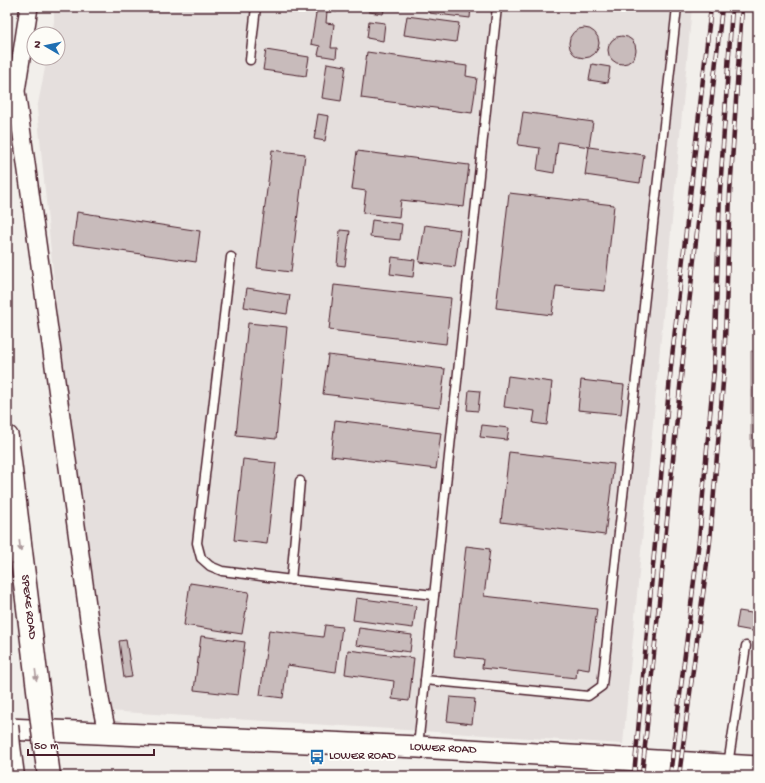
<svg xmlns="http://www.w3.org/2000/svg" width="765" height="783" font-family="'Gochi Hand',sans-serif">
  <rect width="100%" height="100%" fill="#f2efeb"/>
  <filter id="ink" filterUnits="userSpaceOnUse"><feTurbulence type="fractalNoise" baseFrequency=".025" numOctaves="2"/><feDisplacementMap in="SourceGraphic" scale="8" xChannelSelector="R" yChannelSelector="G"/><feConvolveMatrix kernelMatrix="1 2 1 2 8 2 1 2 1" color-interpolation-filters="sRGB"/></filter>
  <g filter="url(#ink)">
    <!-- built -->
    <path fill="#e5dfdd" d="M 54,7 L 692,7 L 623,744 L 107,711 L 60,344 L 37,109 L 47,58 L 58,58 L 58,34 L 52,34 L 54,21 Z"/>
    <!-- green -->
    <path fill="#d9d0cf" stroke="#92787d" d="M 751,351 L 758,352 L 758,464 L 751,446 Z"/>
    <!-- building -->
    <g fill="#c8bbbb" stroke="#4a1f2b">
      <path d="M 317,7 L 338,7 L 337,12 L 327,11 L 326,23 L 334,24 L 331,48 L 337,48 L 336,58 L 318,55 L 320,46 L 311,44 Z"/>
      <path d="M 369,7 L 385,7 L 383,14 L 369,12 Z"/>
      <path d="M 429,7 L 471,7 L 470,18 L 429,13 Z"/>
      <path d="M 407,16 L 459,23 L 456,42 L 404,35 Z"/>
      <path d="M 369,21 L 385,23 L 383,41 L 367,38 Z"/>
      <circle cx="584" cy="43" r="15"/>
      <circle cx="622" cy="50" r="14"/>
      <path d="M 266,50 L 309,57 L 306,76 L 263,70 Z"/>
      <path d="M 367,52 L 467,66 L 466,76 L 477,78 L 472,113 L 361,98 Z"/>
      <path d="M 327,63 L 346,66 L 341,101 L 322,98 Z"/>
      <path d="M 592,64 L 610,67 L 608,83 L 589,80 Z"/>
      <path d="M 523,112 L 593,122 L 589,147 L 558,142 L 554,173 L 537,170 L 540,148 L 518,145 Z"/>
      <path d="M 318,114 L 329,116 L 325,141 L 314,139 Z"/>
      <path d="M 589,147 L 644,155 L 640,183 L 585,175 Z"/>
      <path d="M 272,150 L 305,154 L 291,272 L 257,268 Z"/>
      <path d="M 357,151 L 469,165 L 464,207 L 401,200 L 399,217 L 363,213 L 366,191 L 352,189 Z"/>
      <path d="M 509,193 L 614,205 L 605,291 L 556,286 L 552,315 L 496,308 Z"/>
      <path d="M 77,212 L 200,231 L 196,262 L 73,244 Z"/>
      <path d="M 372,220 L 402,224 L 400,240 L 370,237 Z"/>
      <path d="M 425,225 L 460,230 L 455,267 L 419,262 Z"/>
      <path d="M 340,230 L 350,231 L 345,266 L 337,265 Z"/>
      <path d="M 392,257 L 415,260 L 413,277 L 390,274 Z"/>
      <path d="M 334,285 L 451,298 L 446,344 L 329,330 Z"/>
      <path d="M 247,288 L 290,295 L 287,314 L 244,307 Z"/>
      <path d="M 248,323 L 287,327 L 276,439 L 236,435 Z"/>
      <path d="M 328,355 L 445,369 L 440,408 L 323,394 Z"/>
      <path d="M 508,376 L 552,382 L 547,425 L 533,423 L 535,411 L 504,407 Z"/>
      <path d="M 581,380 L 624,385 L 621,414 L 578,410 Z"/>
      <path d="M 469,390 L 480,391 L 478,411 L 467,410 Z"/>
      <path d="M 335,420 L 441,433 L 436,469 L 331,456 Z"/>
      <path d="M 482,425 L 509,428 L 507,440 L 480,437 Z"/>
      <path d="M 509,452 L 614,464 L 605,535 L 501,522 Z"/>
      <path d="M 243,459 L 276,463 L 267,544 L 234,540 Z"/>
      <path d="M 466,546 L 490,549 L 484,596 L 597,609 L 589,670 L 577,668 L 576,678 L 482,668 L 483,659 L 454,656 Z"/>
      <path d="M 190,583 L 249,592 L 242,634 L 184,625 Z"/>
      <path d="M 356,598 L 416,606 L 413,628 L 353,620 Z"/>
      <path d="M 739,611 L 758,614 L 758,632 L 736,628 Z"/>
      <path d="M 325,625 L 342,627 L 336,672 L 287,665 L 283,698 L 260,695 L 269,630 L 323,637 Z"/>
      <path d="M 359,628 L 412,635 L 410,652 L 356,645 Z"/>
      <path d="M 201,636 L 245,642 L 238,695 L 194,690 Z"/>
      <path d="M 126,640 L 132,677 L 124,678 L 119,641 Z"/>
      <path d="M 348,650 L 414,658 L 409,701 L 392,699 L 394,681 L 345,674 Z"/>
      <path d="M 450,697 L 475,699 L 472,724 L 447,721 Z"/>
    </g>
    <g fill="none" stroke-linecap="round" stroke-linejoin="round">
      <defs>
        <g id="service">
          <path d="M 250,60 L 256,7"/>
          <path d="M 231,257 L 197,543 L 201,558 L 210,566 L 222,571 L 284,579 L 434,595"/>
          <path d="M 291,580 L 300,481"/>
          <path d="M 425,680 L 588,696 L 602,686 L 677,7"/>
          <path d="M 418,746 L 497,7"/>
          <path d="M 728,765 L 746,646"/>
        </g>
        <path id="minor" d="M 29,7 L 16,91 L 100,699 L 107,733"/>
        <path id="tertiary" d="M 7,729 L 418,747 L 758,767"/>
        <g id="trunk">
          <path d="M 7,437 L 41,714"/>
          <path d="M 9,746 L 13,776"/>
          <path d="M 45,747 L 49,776"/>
        </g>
      </defs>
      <!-- service casing -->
      <use href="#service" stroke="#4a1f2b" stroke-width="11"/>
      <!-- minor casing -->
      <use href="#minor" stroke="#4a1f2b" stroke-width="20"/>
      <!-- tertiary casing -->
      <use href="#tertiary" stroke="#4a1f2b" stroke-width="24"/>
      <!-- trunk casing -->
      <use href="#trunk" stroke="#4a1f2b" stroke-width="25"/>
      <!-- service -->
      <use href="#service" stroke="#fdfcf7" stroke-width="8"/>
      <!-- minor -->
      <use href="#minor" stroke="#fdfcf7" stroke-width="17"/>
      <!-- tertiary -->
      <use href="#tertiary" stroke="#fdfcf7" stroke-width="21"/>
      <!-- trunk -->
      <use href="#trunk" stroke="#fdfcf7" stroke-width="22"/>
      <defs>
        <g id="rail">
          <path d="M 634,776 L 671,366 L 711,7"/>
          <path d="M 642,776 L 682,367 L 722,7"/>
          <path d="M 670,776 L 699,540 L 714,369 L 720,191 L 732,7"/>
          <path d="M 679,776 L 710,541 L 724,370 L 730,193 L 742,7"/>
        </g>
      </defs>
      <!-- rail casing -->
      <use href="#rail" stroke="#4a1f2b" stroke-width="4.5"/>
      <!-- rail -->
      <use href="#rail" stroke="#fdfcf7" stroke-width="3" stroke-dasharray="9" stroke-linecap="butt"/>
      <defs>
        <g id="trunk-bridge">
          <path d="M 41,714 L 45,747"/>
          <path d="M 7,725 L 9,746"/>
        </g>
      </defs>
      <!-- trunk-bridge casing -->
      <use href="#trunk-bridge" stroke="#4a1f2b" stroke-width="25" stroke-linecap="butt"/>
      <!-- trunk-bridge -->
      <use href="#trunk-bridge" stroke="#fdfcf7" stroke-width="22"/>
    </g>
    <!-- one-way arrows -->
    <defs><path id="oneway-solid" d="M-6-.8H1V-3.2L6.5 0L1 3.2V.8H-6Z"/></defs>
    <g fill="#ac999b">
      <use href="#oneway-solid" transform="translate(20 546) rotate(83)"/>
      <use href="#oneway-solid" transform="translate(36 675) rotate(83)"/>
    </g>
  </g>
  <!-- icons -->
  <defs>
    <symbol id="bus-bare" viewBox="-9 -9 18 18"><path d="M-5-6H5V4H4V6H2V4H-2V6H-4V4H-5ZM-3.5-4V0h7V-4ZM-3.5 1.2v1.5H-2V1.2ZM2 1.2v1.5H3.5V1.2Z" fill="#1f6fb2" stroke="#fdfcf7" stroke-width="2.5" paint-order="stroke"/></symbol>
  </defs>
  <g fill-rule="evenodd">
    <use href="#bus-bare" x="306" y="746" width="22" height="22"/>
  </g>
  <g text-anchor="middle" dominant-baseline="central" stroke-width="4" stroke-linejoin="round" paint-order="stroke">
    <!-- street labels -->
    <g font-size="12" fill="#4a1f2b" stroke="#fdfcf7">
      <text transform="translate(28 607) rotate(83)">SPEKE ROAD</text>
      <text transform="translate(443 749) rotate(3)">LOWER ROAD</text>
    </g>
    <!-- poi labels -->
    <g font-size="12" fill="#4a1f2b" stroke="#fdfcf7" text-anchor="start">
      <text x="329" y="757">LOWER ROAD</text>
    </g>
  </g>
  <!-- margin -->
  <rect width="765" height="783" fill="none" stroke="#fdfcf7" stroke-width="24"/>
  <rect x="12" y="12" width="741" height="759" fill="none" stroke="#4a1f2b" stroke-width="1.5" filter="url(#ink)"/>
  <!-- north arrow -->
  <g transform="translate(46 46) rotate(279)"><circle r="19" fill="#fdfcf7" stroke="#b5a4a5"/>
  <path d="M0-3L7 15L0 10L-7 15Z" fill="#1f6fb2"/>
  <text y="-6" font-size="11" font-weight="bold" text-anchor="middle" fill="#4a1f2b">N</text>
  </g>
  <!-- scale -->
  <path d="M28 749v6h126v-6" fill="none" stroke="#4a1f2b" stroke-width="2"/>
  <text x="34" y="749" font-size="12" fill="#4a1f2b" stroke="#fdfcf7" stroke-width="3" paint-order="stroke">50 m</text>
</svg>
